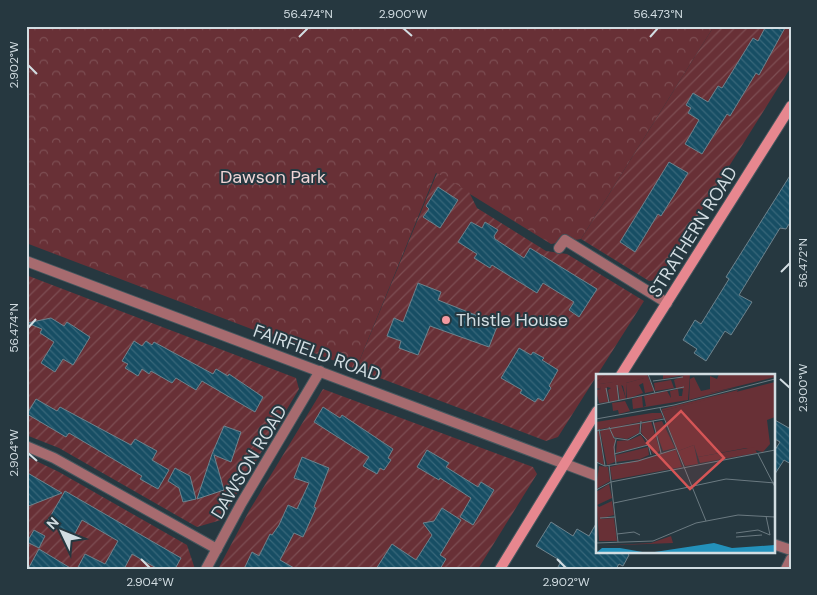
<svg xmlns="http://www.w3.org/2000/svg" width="817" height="595" font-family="'DM Sans',sans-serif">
  <defs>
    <pattern id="park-crowns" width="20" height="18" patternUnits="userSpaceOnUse" patternTransform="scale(1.25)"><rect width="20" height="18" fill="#683036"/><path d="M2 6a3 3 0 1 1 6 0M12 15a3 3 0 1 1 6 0" fill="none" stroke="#7d4e53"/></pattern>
    <pattern id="garden-furrows" width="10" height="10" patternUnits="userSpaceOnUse" patternTransform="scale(1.25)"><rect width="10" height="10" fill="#683036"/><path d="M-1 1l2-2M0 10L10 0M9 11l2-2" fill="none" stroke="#7d4e53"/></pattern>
    <pattern id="building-back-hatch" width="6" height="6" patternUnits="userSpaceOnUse" patternTransform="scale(1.25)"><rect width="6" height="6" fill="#174e64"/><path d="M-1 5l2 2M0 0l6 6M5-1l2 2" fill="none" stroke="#38677a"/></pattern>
  </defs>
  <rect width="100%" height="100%" fill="#263840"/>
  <!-- park -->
  <path fill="url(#park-crowns)" d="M 26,26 L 714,26 L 581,239 L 551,244 L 436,173 L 356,369 L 26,243 Z"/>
  <!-- garden -->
  <g fill="url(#garden-furrows)">
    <path d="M 714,26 L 791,26 L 791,67 L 658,280 L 649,281 L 581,239 Z"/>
    <path d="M 437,173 L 469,192 L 477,208 L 546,251 L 567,254 L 644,301 L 558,437 L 546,441 L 356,369 Z"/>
    <path d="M 26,275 L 296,378 L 299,389 L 221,520 L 197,527 L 59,448 L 26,435 Z"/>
    <path d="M 323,389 L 533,467 L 537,474 L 478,569 L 218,569 L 249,511 Z"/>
    <path d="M 26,456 L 59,472 L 187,545 L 195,569 L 26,569 Z"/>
  </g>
  <!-- building -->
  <g fill="url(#building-back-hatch)" stroke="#6e828c">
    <path d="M 766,26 L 786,26 L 759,75 L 756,73 L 730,116 L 727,114 L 702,154 L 685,144 L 699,120 L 688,113 L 691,108 L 686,105 L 693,93 L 708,102 L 718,86 L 722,88 L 753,38 L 758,41 Z"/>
    <path d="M 669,162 L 688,173 L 661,216 L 658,214 L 635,252 L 620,242 Z"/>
    <path d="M 791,174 L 791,221 L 786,229 L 780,228 L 739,295 L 752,302 L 731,335 L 725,331 L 706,361 L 694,353 L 697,349 L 683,340 L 695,320 L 701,324 L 729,279 L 726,277 Z"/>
    <path d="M 438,187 L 458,200 L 440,228 L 423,217 L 429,209 L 426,206 Z"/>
    <path d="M 471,222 L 482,228 L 485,222 L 498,230 L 494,236 L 495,239 L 524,258 L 530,248 L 597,289 L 579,317 L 569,310 L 574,302 L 543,283 L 537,293 L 492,265 L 490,268 L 474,258 L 477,254 L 458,242 Z"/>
    <path d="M 418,283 L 441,292 L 438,300 L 498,324 L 489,347 L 430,326 L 418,355 L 399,348 L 401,341 L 387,336 L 394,318 L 403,322 Z"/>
    <path d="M 51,318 L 64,326 L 67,322 L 90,337 L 73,365 L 63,359 L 55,372 L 41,363 L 54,342 L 40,333 L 42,329 L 27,323 Z"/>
    <path d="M 134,341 L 142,346 L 146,341 L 152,345 L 154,342 L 213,374 L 216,369 L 228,376 L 229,374 L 263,397 L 255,412 L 202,381 L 196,390 L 176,378 L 172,383 L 151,371 L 149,374 L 142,369 L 138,376 L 125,368 L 128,364 L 122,361 Z"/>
    <path d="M 519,348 L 531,355 L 533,352 L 544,358 L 542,360 L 558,370 L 549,386 L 551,388 L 543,401 L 538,398 L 535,402 L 520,393 L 522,390 L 501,378 Z"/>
    <path d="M 36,399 L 57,411 L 60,407 L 131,445 L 135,439 L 157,451 L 152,460 L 169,470 L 158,489 L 140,479 L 142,476 L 69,433 L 66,437 L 27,414 Z"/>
    <path d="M 323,407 L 340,418 L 342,415 L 393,449 L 388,458 L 391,460 L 384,470 L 380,468 L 377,474 L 363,466 L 369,457 L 314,422 Z"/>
    <path d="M 773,419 L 789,428 L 791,425 L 791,464 L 784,460 L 773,477 L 773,453 L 780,442 L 773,438 Z"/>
    <path d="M 224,426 L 241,432 L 231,462 L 214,455 L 224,490 L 197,499 L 212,454 Z"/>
    <path d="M 427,450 L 449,463 L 446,467 L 478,487 L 481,482 L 494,490 L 473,525 L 460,517 L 471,498 L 440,478 L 439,480 L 417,467 Z"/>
    <path d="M 302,457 L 329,468 L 314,507 L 316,508 L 303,537 L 294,533 L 280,560 L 296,569 L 244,569 L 252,552 L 259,556 L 270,534 L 272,535 L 279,525 L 288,505 L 297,509 L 309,483 L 294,478 Z"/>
    <path d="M 175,468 L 190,476 L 196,499 L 183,502 L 179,488 L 168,481 Z"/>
    <path d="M 26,472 L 62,493 L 26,507 Z"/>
    <path d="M 65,491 L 181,558 L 175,569 L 158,569 L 132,554 L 124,569 L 77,569 L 85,554 L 105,564 L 118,541 L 82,520 L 73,537 L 47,522 Z"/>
    <path d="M 442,508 L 461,520 L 440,555 L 446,559 L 440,569 L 376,569 L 392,544 L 416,560 L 432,535 L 423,523 L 434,521 Z"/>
    <path d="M 551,522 L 573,536 L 577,529 L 589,536 L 597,522 L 597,551 L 626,551 L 629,555 L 623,566 L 619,564 L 616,569 L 557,569 L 561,561 L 536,546 Z"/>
    <path d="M 34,530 L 45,536 L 39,548 L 27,542 Z"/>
    <path d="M 39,549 L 72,569 L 28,569 Z"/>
  </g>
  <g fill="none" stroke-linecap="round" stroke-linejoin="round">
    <defs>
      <g id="street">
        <path d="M 559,248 L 565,240 L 667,303"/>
        <path d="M 26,261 L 597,476"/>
        <path d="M 26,446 L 54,458 L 217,549"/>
        <path d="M 773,544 L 791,550"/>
        <path d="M 206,569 L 241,504 L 320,371"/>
        <path d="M 786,569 L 791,559"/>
      </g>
      <g id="secondary">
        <path d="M 621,375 L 791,106"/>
        <path d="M 500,569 L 597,411"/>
      </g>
    </defs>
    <!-- street casing -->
    <use href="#street" stroke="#45565d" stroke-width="12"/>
    <!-- secondary casing -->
    <use href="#secondary" stroke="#45565d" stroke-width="12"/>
    <!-- street -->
    <use href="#street" stroke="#a76b6f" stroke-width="10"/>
    <!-- secondary -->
    <use href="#secondary" stroke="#e7878f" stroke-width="10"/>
  </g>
  <!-- ticks -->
  <path fill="none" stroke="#d2dde2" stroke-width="2" d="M 403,28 L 412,36M 299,37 L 308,28M 650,37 L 658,28M 28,65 L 37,74M 781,272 L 790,263M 28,328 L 36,319M 780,379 L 790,388M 28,453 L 37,461M 141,559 L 150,568M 557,559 L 566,568"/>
  <!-- markers -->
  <circle fill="#f49aa1" stroke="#263840" stroke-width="2" cx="446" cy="320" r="5"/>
  <g text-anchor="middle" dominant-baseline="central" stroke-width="4" stroke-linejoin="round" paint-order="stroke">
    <!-- park labels -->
    <g font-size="18" fill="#efd5d6" stroke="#263840">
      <text x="273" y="177">Dawson Park</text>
    </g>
    <!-- street labels -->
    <g font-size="18" fill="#d2dde2" stroke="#263840">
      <text transform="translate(693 232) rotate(-58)">STRATHERN ROAD</text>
      <text transform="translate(317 353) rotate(20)">FAIRFIELD ROAD</text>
      <text transform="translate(249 462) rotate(-59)">DAWSON ROAD</text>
    </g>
    <!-- poi labels -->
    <g font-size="18" fill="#d2dde2" stroke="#263840" text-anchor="start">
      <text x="456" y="320">Thistle House</text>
    </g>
  </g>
  <!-- overview -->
  <g transform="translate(596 374)">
    <rect width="179" height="179" fill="#263840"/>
    <path d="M 10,1 L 44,3 L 49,4 L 30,9 L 30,25 L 27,12 L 19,8 L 4,10 L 5,15 L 0,14 L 0,8 ZM 98,3 L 105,17 L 114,15 L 114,19 L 141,13 L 93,26 L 94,5 ZM 142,16 L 140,19 L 66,37 L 66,35 ZM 75,162 L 77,169 L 0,172 L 55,169 Z" fill="#683036"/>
    <path d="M 123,0 L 179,0 L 179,3 L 114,19 L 114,2 L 121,5 ZM 179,8 L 179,43 L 171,46 L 174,70 L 167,78 L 150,74 L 102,83 L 98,71 L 82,77 L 66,37 Z" fill="#683036"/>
    <path d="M 1,0 L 51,0 L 58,17 L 49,19 L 47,9 L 43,11 L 47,19 L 31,25 L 30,9 L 48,4 L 10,1 L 0,8 ZM 67,0 L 94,0 L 92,26 L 37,35 L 36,25 L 46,22 L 47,33 L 50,32 L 48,22 L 71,17 L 75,24 L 74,17 L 82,15 L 83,22 L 86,22 L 87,15 L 80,14 L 78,6 L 88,1 L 67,5 ZM 75,6 L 78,14 L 59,17 L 58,9 ZM 24,7 L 30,25 L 24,26 L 22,12 L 22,26 L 14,28 L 12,16 L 15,14 L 11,13 L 12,28 L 3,29 L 0,16 L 5,15 L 3,10 ZM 29,27 L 34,37 L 23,40 L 22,36 L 17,37 L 16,29 ZM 56,39 L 65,39 L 67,44 L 0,56 L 0,48 ZM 55,47 L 64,77 L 57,80 L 45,58 L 46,49 ZM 66,47 L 79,74 L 67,77 L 57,49 ZM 44,49 L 43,59 L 31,65 L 18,63 L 15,59 L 15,53 ZM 13,54 L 19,66 L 19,88 L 11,91 L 4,57 ZM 3,57 L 8,91 L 0,87 L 0,58 ZM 45,61 L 51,71 L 20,79 L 21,67 L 34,66 ZM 98,71 L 102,90 L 89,92 L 82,77 ZM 52,73 L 53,81 L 44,85 L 20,88 L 20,81 ZM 158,73 L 161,79 L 104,89 L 102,83 ZM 80,76 L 86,93 L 16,106 L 14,93 ZM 3,92 L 12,93 L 14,107 L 0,115 ZM 13,110 L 16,124 L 1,131 L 3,133 L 16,127 L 18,141 L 3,145 L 18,144 L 21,167 L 3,167 L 0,118 Z" fill="#683036"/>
    <path d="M 118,169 L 136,174 L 179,171 L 179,179 L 0,179 L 6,174 L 24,174 L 52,179 Z" fill="#2391bb"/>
    <path fill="none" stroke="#6b7a81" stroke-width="1" d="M 52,0 L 59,19M 57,7 L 87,3M 21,11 L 23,27M 10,14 L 13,29M 0,31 L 88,13M 64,34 L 110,147M 0,45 L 78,31 L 179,5M 57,47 L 65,79M 13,53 L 18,64 L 32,66 L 44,59 L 45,47M 3,55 L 9,92M 0,57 L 68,45M 44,59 L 51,66 L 55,81M 18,80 L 52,71M 162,80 L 179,113M 0,88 L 9,92 L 42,87 L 80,75M 20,90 L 18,73 L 20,65M 13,91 L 22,168M 0,116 L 15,108 L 179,76M 18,129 L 130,105 L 179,109M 4,144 L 19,143M 140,159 L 162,156 L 174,161 L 170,142M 21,160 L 38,158 L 44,161M 140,163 L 166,161M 0,169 L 57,167 L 100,149 L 142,141 L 179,143"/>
    <path fill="#d55556" fill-opacity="0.15" stroke="#d55556" stroke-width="2.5" d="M 85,37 L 128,84 L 94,115 L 51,69 Z"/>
    <rect width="179" height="179" fill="none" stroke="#d2dde2" stroke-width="2.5"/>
  </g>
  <!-- border -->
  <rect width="817" height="595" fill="none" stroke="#263840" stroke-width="55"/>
  <!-- north arrow -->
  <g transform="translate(62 532) rotate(313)" stroke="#263840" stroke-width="4" paint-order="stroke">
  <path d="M0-4L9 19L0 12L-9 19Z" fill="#d2dde2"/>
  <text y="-8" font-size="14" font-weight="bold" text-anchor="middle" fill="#d2dde2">N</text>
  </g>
  <rect x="28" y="28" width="762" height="540" fill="none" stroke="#d2dde2" stroke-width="2"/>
  <g font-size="12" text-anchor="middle" fill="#d2dde2">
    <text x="308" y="18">56.474°N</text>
    <text x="403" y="18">2.900°W</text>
    <text x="658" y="18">56.473°N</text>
    <text transform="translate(14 65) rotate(-90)" y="4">2.902°W</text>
    <text transform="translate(803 263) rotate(-90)" y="4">56.472°N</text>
    <text transform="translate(14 328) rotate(-90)" y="4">56.474°N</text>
    <text transform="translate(803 388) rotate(-90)" y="4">2.900°W</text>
    <text transform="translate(14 453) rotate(-90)" y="4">2.904°W</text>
    <text x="150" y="586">2.904°W</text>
    <text x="566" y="586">2.902°W</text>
  </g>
</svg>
